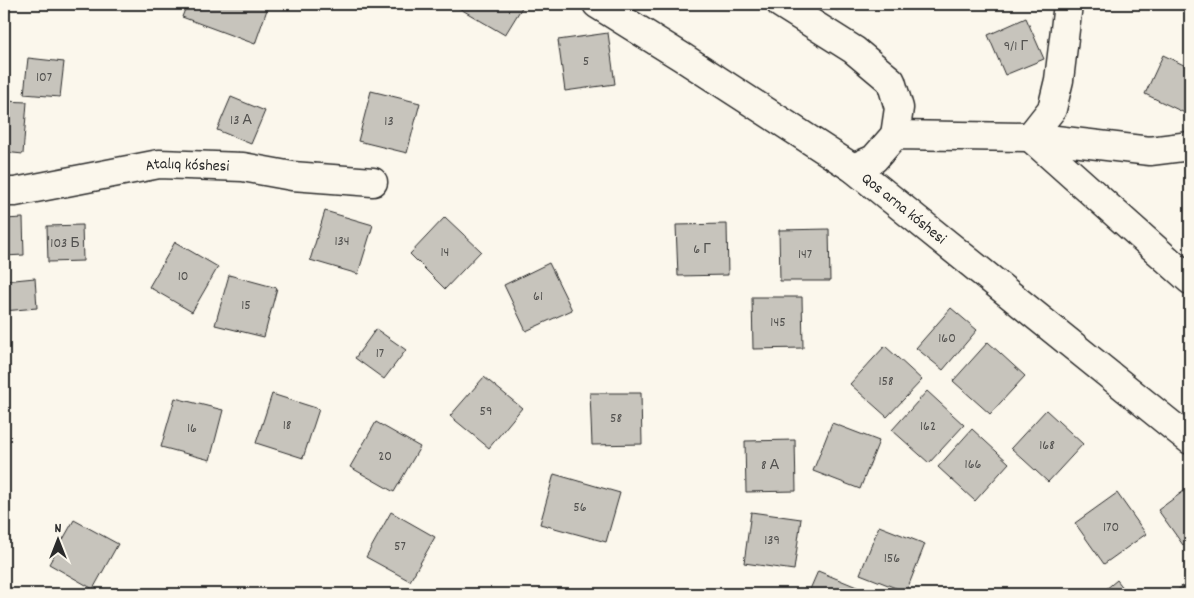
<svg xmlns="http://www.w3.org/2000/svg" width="1194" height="598" font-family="Dekko,sans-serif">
  <rect width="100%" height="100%" fill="#fbf7ec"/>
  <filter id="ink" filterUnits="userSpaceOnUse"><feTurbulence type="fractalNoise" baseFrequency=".02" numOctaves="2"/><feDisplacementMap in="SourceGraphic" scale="10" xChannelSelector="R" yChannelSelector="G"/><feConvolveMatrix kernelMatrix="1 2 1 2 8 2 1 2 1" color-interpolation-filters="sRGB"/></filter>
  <g filter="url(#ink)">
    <!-- building -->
    <g fill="#c7c4bc" stroke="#2b2b2b">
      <path d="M 187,4 L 269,4 L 255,44 L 182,17 Z"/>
      <path d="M 452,4 L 524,4 L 505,35 Z"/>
      <path d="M 1026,18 L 1044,59 L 1005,75 L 988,35 Z"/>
      <path d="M 608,33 L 615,84 L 565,91 L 558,40 Z"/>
      <path d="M 1163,55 L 1190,68 L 1190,102 L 1185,113 L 1145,94 Z"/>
      <path d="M 28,58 L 64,62 L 60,97 L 24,94 Z"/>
      <path d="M 371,91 L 420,103 L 407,153 L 358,141 Z"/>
      <path d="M 231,97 L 265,111 L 251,144 L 217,130 Z"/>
      <path d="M 4,101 L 27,102 L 23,154 L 4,152 Z"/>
      <path d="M 325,211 L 373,225 L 358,274 L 310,260 Z"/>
      <path d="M 445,217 L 481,251 L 445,289 L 410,254 Z"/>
      <path d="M 23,218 L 24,255 L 4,256 L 4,219 Z"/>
      <path d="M 727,224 L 728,275 L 678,276 L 676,225 Z"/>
      <path d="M 82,225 L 83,261 L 48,262 L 47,226 Z"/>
      <path d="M 829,229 L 830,281 L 780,281 L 779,230 Z"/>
      <path d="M 175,242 L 218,267 L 192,312 L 149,287 Z"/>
      <path d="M 549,263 L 572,310 L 526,331 L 504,285 Z"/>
      <path d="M 229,275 L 277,288 L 264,337 L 215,325 Z"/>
      <path d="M 35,278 L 37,308 L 4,311 L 4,281 Z"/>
      <path d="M 752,297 L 802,297 L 803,348 L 753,349 Z"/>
      <path d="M 951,308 L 977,330 L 943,370 L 916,348 Z"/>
      <path d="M 376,329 L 406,350 L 384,379 L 355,358 Z"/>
      <path d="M 988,342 L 1025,376 L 990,414 L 953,381 Z"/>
      <path d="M 885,346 L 922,380 L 887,417 L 850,384 Z"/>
      <path d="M 484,377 L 522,408 L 489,448 L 450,416 Z"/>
      <path d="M 927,391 L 964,425 L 929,463 L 892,430 Z"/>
      <path d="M 590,393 L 641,393 L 642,444 L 592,445 Z"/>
      <path d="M 272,394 L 319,409 L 303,458 L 256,443 Z"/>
      <path d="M 175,398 L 223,410 L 210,460 L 161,447 Z"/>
      <path d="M 1046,410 L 1083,444 L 1048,482 L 1011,448 Z"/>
      <path d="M 376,422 L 420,447 L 394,492 L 350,467 Z"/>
      <path d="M 832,423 L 879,441 L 860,489 L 813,471 Z"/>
      <path d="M 972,429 L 1009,463 L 975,501 L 938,467 Z"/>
      <path d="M 795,440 L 796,491 L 746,492 L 745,441 Z"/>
      <path d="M 554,474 L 620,493 L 606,542 L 540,524 Z"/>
      <path d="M 1188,488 L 1190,491 L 1190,539 L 1183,545 L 1158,510 Z"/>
      <path d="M 1117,493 L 1146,534 L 1104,564 L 1075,523 Z"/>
      <path d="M 391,512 L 435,537 L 410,581 L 366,557 Z"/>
      <path d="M 751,512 L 801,519 L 794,570 L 744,563 Z"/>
      <path d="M 74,520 L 118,544 L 93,589 L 49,564 Z"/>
      <path d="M 879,526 L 925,544 L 906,592 L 860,574 Z"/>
      <path d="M 818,571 L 864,590 L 862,594 L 808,594 Z"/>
      <path d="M 1190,579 L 1190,594 L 1173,594 Z"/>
      <path d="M 1117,580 L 1128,594 L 1100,594 Z"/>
    </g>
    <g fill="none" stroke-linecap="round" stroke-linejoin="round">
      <defs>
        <g id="minor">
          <path id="s1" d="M 597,4 L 682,57 L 853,168 L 1190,440"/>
          <path d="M 781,4 L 854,50 L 891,81 L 899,108 L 895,135"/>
          <path d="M 1030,137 L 1190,280"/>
          <path d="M 1030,137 L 1052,109 L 1059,80 L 1068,4"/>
          <path d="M 853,168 L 874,159 L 895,135 L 1030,137 L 1150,151 L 1190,146"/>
          <path id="s2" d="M 4,192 L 15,192 L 159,164 L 243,167 L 292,176 L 373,182"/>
        </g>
      </defs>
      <!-- minor casing -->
      <use href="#minor" stroke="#2b2b2b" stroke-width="31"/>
      <!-- minor -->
      <use href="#minor" stroke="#fbf7ec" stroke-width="28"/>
    </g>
  </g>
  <g text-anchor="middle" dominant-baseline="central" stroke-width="4.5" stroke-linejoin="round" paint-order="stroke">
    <!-- number labels -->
    <g font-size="14" fill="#52514f">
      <text x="1016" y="47">9/1 Г</text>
      <text x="586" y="62">5</text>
      <text x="44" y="78">107</text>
      <text x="241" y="121">13 А</text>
      <text x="389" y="122">13</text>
      <text x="342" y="242">134</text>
      <text x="65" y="244">103 Б</text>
      <text x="702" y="250">6 Г</text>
      <text x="445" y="253">14</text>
      <text x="805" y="255">147</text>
      <text x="183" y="277">10</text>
      <text x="538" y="297">61</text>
      <text x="246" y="306">15</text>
      <text x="778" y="323">145</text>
      <text x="947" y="339">160</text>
      <text x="380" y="354">17</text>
      <text x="886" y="382">158</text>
      <text x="486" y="412">59</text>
      <text x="616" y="419">58</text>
      <text x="287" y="426">18</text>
      <text x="928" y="427">162</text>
      <text x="192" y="429">16</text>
      <text x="1047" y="446">168</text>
      <text x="385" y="457">20</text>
      <text x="973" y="465">166</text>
      <text x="770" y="466">8 А</text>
      <text x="580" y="508">56</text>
      <text x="1111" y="528">170</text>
      <text x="772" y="541">139</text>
      <text x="400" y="547">57</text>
      <text x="892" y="559">156</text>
    </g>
    <!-- street labels -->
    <g font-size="16" fill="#2b2b2b" stroke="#fbf7ec">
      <text stroke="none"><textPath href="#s2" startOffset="186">Atalıq kóshesi</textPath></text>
      <text stroke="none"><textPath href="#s1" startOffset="369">Qos arna kóshesi</textPath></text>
    </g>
  </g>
  <!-- margin -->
  <rect width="1194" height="598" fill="none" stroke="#fbf7ec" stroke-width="20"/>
  <rect x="10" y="10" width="1174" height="578" fill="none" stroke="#2b2b2b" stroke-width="2" filter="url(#ink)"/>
  <!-- north arrow -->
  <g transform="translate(58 540)" stroke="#fbf7ec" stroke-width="4" paint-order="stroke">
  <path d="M0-4L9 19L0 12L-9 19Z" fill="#2b2b2b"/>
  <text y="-8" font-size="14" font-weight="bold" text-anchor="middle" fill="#2b2b2b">N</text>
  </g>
</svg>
